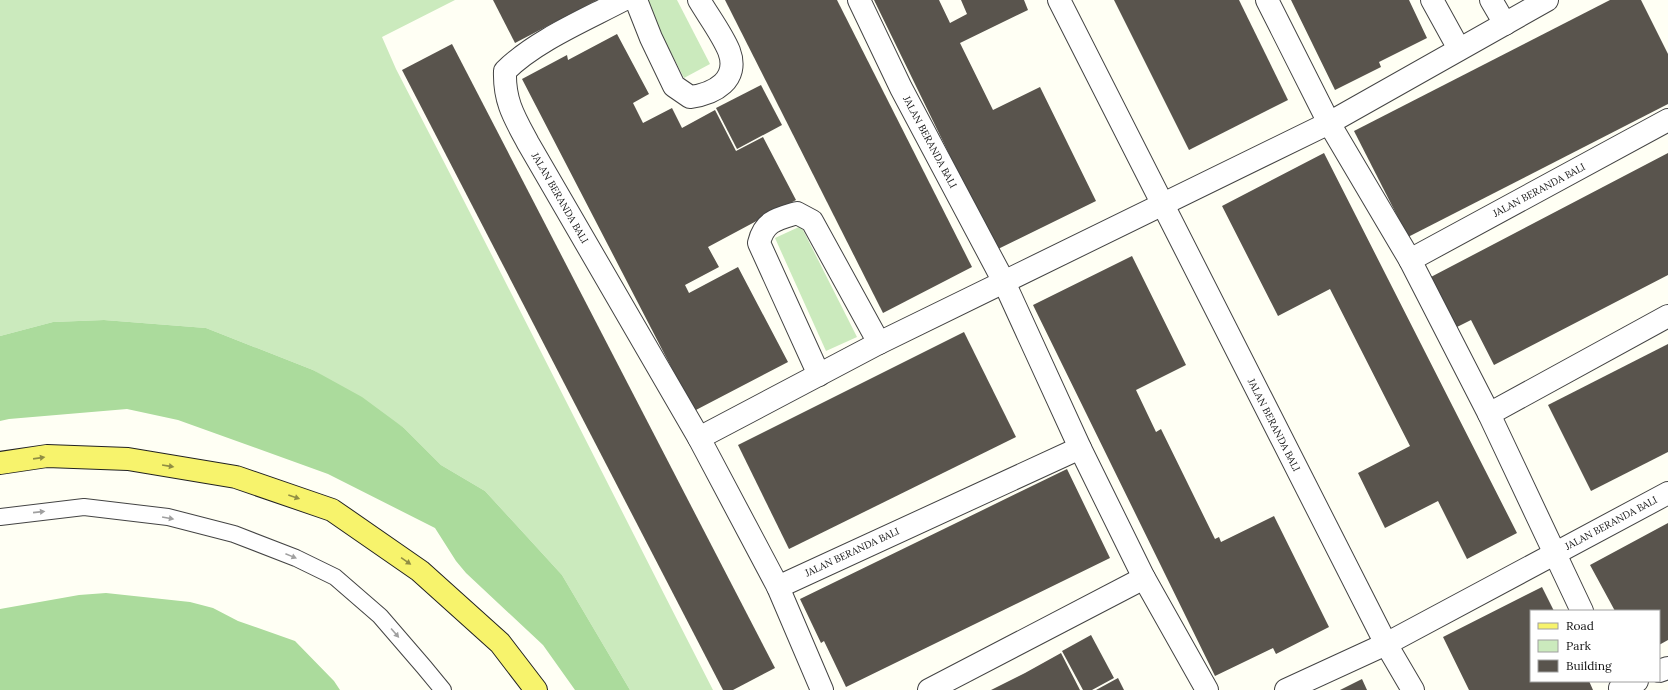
<svg xmlns="http://www.w3.org/2000/svg" width="1668" height="690" font-family="Lora,serif">
  <rect width="100%" height="100%" fill="#fffff4"/>
  <!-- green -->
  <g fill="#cbeabd">
    <path d="M 0,0 L 455,0 L 382,37 L 396,69 C 503,275 607,483 713,690 L 630,690 L 562,575 L 485,491 L 441,465 L 404,428 L 313,370 L 206,328 L 104,320 L 53,322 L 0,336 Z"/>
    <path d="M 649,0 L 677,0 L 710,64 L 684,78 L 645,2 Z"/>
    <path d="M 801,226 L 857,337 L 826,351 L 775,238 Z"/>
  </g>
  <!-- forest -->
  <g fill="#abdb9c">
    <path d="M 104,320 L 206,328 L 313,370 L 362,397 L 404,428 L 441,465 L 485,491 L 562,575 L 630,690 L 575,690 L 543,645 L 466,573 L 456,561 L 435,528 L 328,474 L 178,420 L 127,409 L 9,419 L 0,421 L 0,336 L 53,322 Z"/>
    <path d="M 106,593 L 190,602 L 213,608 L 238,621 L 295,641 L 334,681 L 340,690 L 0,690 L 0,609 L 79,595 Z"/>
  </g>
  <!-- building -->
  <g fill="#59544d">
    <path d="M 493,0 L 597,0 L 515,43 Z"/>
    <path d="M 725,0 L 837,0 L 972,267 L 883,313 Z"/>
    <path d="M 874,0 L 939,0 L 950,23 L 967,14 L 961,0 L 1024,0 L 1028,10 L 960,43 L 993,110 L 1040,87 L 1096,201 L 996,250 Z"/>
    <path d="M 1114,0 L 1239,0 L 1288,100 L 1189,150 Z"/>
    <path d="M 1291,0 L 1409,0 L 1427,38 L 1379,62 L 1381,67 L 1335,90 Z"/>
    <path d="M 1610,0 L 1641,0 L 1668,54 L 1668,104 L 1408,237 L 1354,131 Z"/>
    <path d="M 617,34 L 649,94 L 633,103 L 643,123 L 672,108 L 682,128 L 715,110 L 736,151 L 763,137 L 796,200 L 708,247 L 719,267 L 685,285 L 689,293 L 738,267 L 788,362 L 694,411 L 522,79 L 567,55 L 568,60 Z"/>
    <path d="M 452,44 L 775,668 L 733,690 L 723,690 L 402,70 Z"/>
    <path d="M 761,85 L 782,125 L 737,149 L 716,108 Z"/>
    <path d="M 1324,153 L 1517,533 L 1467,559 L 1438,501 L 1385,528 L 1358,473 L 1410,446 L 1389,405 L 1330,289 L 1278,316 L 1222,206 Z"/>
    <path d="M 1668,153 L 1668,275 L 1494,365 L 1471,320 L 1455,328 L 1429,278 Z"/>
    <path d="M 1132,256 L 1186,365 L 1136,390 L 1156,432 L 1161,429 L 1215,539 L 1219,537 L 1221,542 L 1274,516 L 1329,627 L 1276,654 L 1273,648 L 1215,676 L 1033,305 Z"/>
    <path d="M 964,332 L 1016,437 L 789,549 L 738,445 Z"/>
    <path d="M 1668,344 L 1668,452 L 1591,491 L 1548,405 Z"/>
    <path d="M 1067,469 L 1110,558 L 846,687 L 824,641 L 821,643 L 800,599 Z"/>
    <path d="M 1668,523 L 1668,640 L 1659,645 L 1659,611 L 1615,611 L 1590,565 Z"/>
    <path d="M 1542,587 L 1554,611 L 1531,611 L 1531,681 L 1589,681 L 1593,690 L 1469,690 L 1443,637 Z"/>
    <path d="M 1091,635 L 1114,678 L 1092,690 L 1083,690 L 1062,651 Z"/>
    <path d="M 1061,653 L 1080,690 L 991,690 L 1025,673 Z"/>
    <path d="M 1118,678 L 1124,690 L 1096,690 Z"/>
    <path d="M 1362,679 L 1367,690 L 1340,690 Z"/>
  </g>
  <g fill="none" stroke-linecap="round" stroke-linejoin="round">
    <defs>
      <path id="service" d="M 0,517 L 84,507 L 168,517 L 234,534 L 296,558 L 335,577 L 380,616 L 424,667 L 443,690"/>
      <g id="minor">
        <path d="M 623,0 C 585,20 535,41 505,71 C 504,101 514,117 528,143 L 699,438 L 778,587 L 1080,448"/>
        <path d="M 636,0 L 651,38 L 674,86 L 690,97 C 714,94 740,80 729,51 C 722,34 709,17 699,0"/>
        <path d="M 859,0 L 901,88 L 1004,282 L 1080,448 L 1144,578 L 1207,690"/>
        <path d="M 1059,0 L 1386,644 L 1413,690"/>
        <path d="M 1267,0 L 1329,123 L 1410,260 L 1489,414 L 1582,611"/>
        <path d="M 1432,0 L 1459,49"/>
        <path d="M 1491,0 L 1505,24"/>
        <path d="M 1410,260 L 1668,120"/>
        <path d="M 819,375 L 759,243 C 764,221 777,219 797,213 L 812,221 L 879,343"/>
        <path d="M 1489,414 L 1668,316"/>
        <path d="M 699,438 L 879,343 L 1329,123 L 1547,0"/>
        <path d="M 778,587 L 822,690"/>
        <path d="M 1659,671 L 1668,668"/>
        <path d="M 1620,688 L 1637,681"/>
        <path d="M 929,690 L 1144,578"/>
        <path d="M 1286,690 L 1386,644 L 1668,493"/>
      </g>
      <path id="primary" d="M 0,463 L 47,456 L 128,459 L 236,477 L 332,510 L 420,571 L 500,643 L 536,690"/>
    </defs>
    <!-- service casing -->
    <use href="#service" stroke="#444" stroke-width="18"/>
    <!-- minor casing -->
    <use href="#minor" stroke="#444" stroke-width="24"/>
    <!-- primary casing -->
    <use href="#primary" stroke="#222" stroke-width="24"/>
    <!-- service -->
    <use href="#service" stroke="#fff" stroke-width="16"/>
    <!-- minor -->
    <use href="#minor" stroke="#fff" stroke-width="22"/>
    <!-- primary -->
    <use href="#primary" stroke="#f7f36c" stroke-width="22"/>
  </g>
  <!-- one-way arrows -->
  <defs><path id="oneway-solid" d="M-6-.8H1V-3.2L6.5 0L1 3.2V.8H-6Z"/></defs>
  <g fill="#908d43">
    <use href="#oneway-solid" transform="translate(39 458) rotate(-8)"/>
    <use href="#oneway-solid" transform="translate(168 466) rotate(9)"/>
    <use href="#oneway-solid" transform="translate(294 497) rotate(19)"/>
    <use href="#oneway-solid" transform="translate(406 561) rotate(35)"/>
  </g>
  <g fill="#a0a0a0">
    <use href="#oneway-solid" transform="translate(39 512) rotate(-6)"/>
    <use href="#oneway-solid" transform="translate(168 518) rotate(10)"/>
    <use href="#oneway-solid" transform="translate(291 556) rotate(22)"/>
    <use href="#oneway-solid" transform="translate(395 633) rotate(49)"/>
  </g>
  <g text-anchor="middle" dominant-baseline="central" stroke-width="4" stroke-linejoin="round" paint-order="stroke">
    <!-- street labels -->
    <g font-size="10" fill="#111" stroke="#fff">
      <text transform="translate(930 142) rotate(62)">JALAN BERANDA BALI</text>
      <text transform="translate(1539 190) rotate(-28)">JALAN BERANDA BALI</text>
      <text transform="translate(560 198) rotate(60)">JALAN BERANDA BALI</text>
      <text transform="translate(1274 425) rotate(63)">JALAN BERANDA BALI</text>
      <text transform="translate(1611 523) rotate(-28)">JALAN BERANDA BALI</text>
      <text transform="translate(852 552) rotate(-25)">JALAN BERANDA BALI</text>
    </g>
  </g>
  <!-- legend -->
  <rect x="1530" y="610" width="130" height="72" fill="#ffffff" stroke="#a0a0a0"/>
  <rect x="1538" y="623" width="20" height="6" fill="#f7f36c" stroke="#a0a0a0"/>
  <text x="1566" y="630" font-size="12" fill="#111111">Road</text>
  <rect x="1538" y="640" width="20" height="12" fill="#cbeabd" stroke="#a0a0a0"/>
  <text x="1566" y="650" font-size="12" fill="#111111">Park</text>
  <rect x="1538" y="660" width="20" height="12" fill="#59544d" stroke="#a0a0a0"/>
  <text x="1566" y="670" font-size="12" fill="#111111">Building</text>
</svg>
